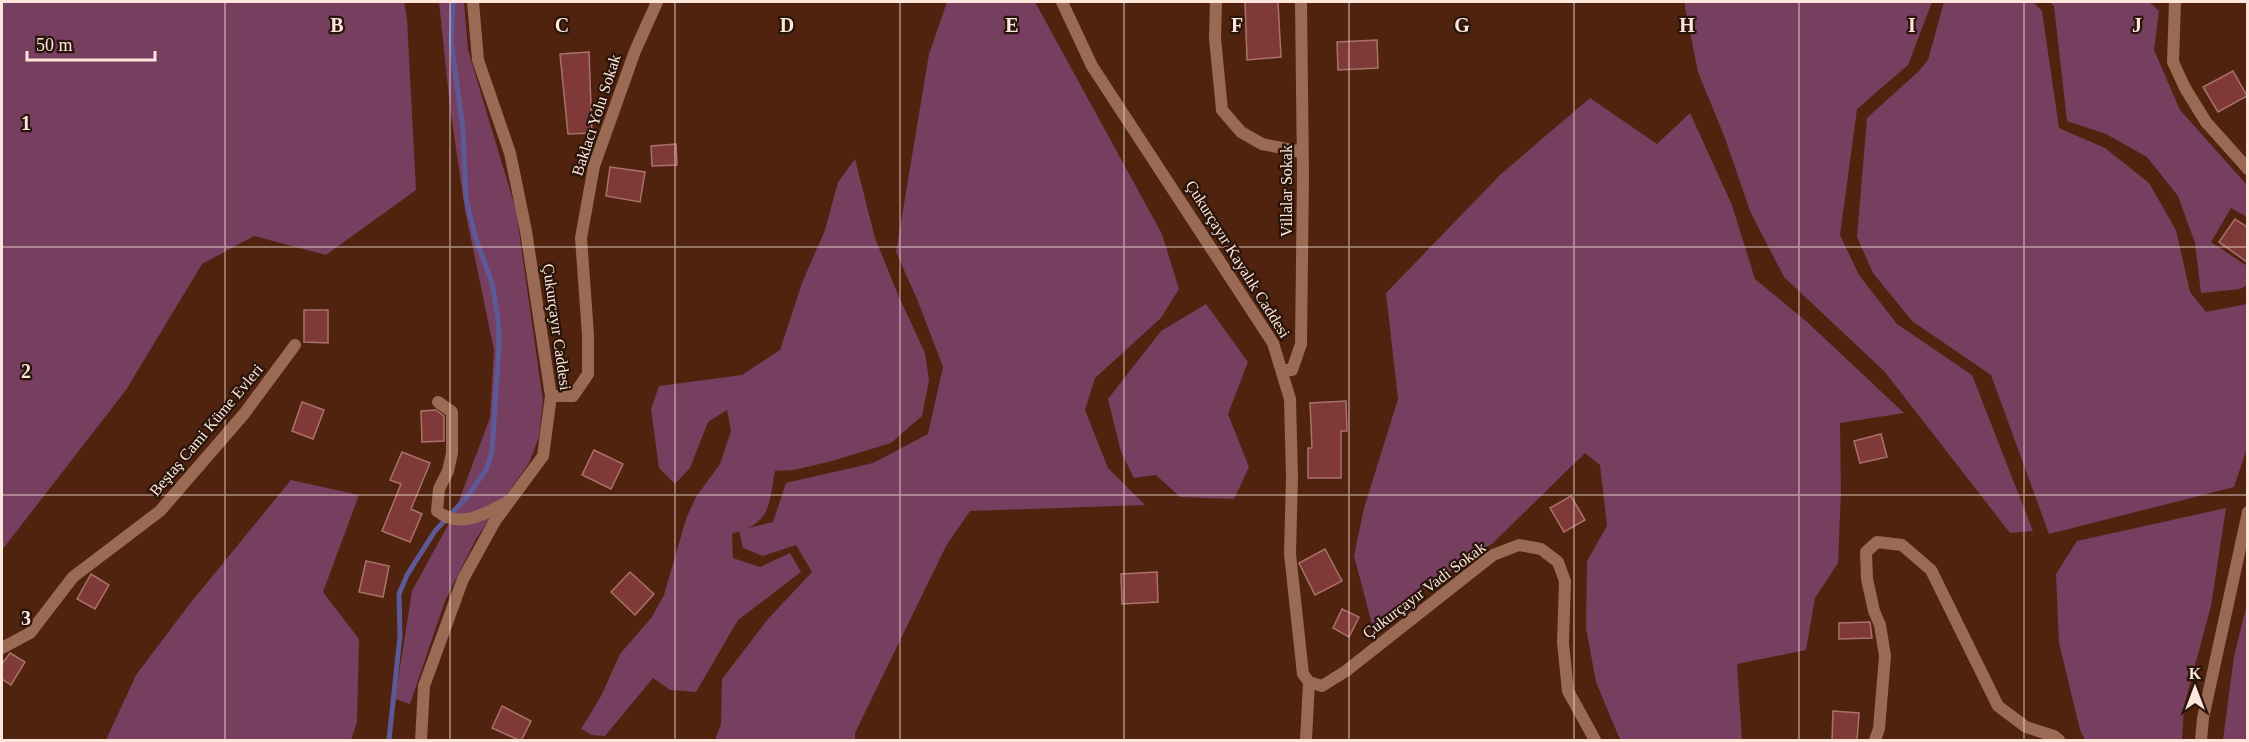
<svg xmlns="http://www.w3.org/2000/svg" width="2249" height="742" font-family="Georgia,serif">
  <rect width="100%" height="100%" fill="#4f230e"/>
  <!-- green -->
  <g fill="#763e5f">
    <path d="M 2,2 L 404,2 L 407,19 L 416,190 L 326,255 L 254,236 L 202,264 L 126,390 L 2,550 Z"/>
    <path d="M 439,2 L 464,2 L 468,50 L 516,210 L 543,401 L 539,437 L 529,463 L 476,539 L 445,601 L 410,704 L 395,699 L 412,591 L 454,514 L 490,418 L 494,350 L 465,210 L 450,107 Z"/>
    <path d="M 947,2 L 1035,2 L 1162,234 L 1179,289 L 1161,318 L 1095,378 L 1085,410 L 1108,468 L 1145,505 L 970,511 L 946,546 L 855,733 L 855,740 L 715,740 L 721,724 L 722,679 L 768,619 L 812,572 L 796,545 L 763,556 L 743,548 L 739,531 L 732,534 L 733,558 L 760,567 L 790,553 L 801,572 L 738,620 L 696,692 L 670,690 L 653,678 L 605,736 L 592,735 L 581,729 L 601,696 L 620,654 L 652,617 L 664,595 L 686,519 L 696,497 L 720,464 L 731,431 L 727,410 L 708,422 L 690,468 L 675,484 L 659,468 L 651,409 L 659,386 L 742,375 L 780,350 L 802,283 L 825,230 L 838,182 L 855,159 L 875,238 L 899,297 L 925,353 L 929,380 L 922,416 L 891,443 L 832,461 L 794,470 L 775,471 C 770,495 772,517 748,528 L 773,522 L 786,483 L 873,463 L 928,434 L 943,367 L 917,299 L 896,252 L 929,54 Z"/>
    <path d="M 1685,2 L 1932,2 L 1908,65 L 1857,109 L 1840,235 L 1859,275 L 1897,324 L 1972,375 L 2033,531 L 2010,533 L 1885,372 L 1784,277 L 1750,211 L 1725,138 L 1698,72 L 1685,7 Z"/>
    <path d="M 1944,2 L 2033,2 L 2042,11 L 2059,128 L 2105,148 L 2149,183 L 2176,230 L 2190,292 L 2206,312 L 2247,304 L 2247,448 L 2234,487 L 2049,534 L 1991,375 L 1912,321 L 1873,273 L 1857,237 L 1867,118 L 1919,71 L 1928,60 Z"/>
    <path d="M 2050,2 L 2149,2 L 2159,11 L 2154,50 L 2180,110 L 2247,185 L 2247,217 L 2231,208 L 2211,242 L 2247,266 L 2247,285 L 2240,289 L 2201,293 L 2195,243 L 2178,196 L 2147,157 L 2106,134 L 2067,121 L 2054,6 Z"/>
    <path d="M 1590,98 L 1657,144 L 1690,113 L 1732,205 L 1755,279 L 1806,321 L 1904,413 L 1840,423 L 1841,492 L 1838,563 L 1815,598 L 1806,650 L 1737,664 L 1742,740 L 1621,740 L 1618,735 L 1596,682 L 1586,628 L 1587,561 L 1607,526 L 1600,465 L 1585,453 L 1493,543 L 1372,624 L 1354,556 L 1364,508 L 1398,399 L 1386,293 L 1501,174 Z"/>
    <path d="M 1206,304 L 1248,362 L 1228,414 L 1249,467 L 1234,499 L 1180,497 L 1156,475 L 1134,478 L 1121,452 L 1108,399 L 1161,331 Z"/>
    <path d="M 291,480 L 359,495 L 323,592 L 359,639 L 357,722 L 351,740 L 106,740 L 136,675 L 188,606 Z"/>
    <path d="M 2226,508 L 2211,606 L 2184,706 L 2182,740 L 2085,740 L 2080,730 L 2059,643 L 2056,574 L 2077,541 Z"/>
    <path d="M 2247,604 L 2247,740 L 2223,740 L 2234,656 Z"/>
  </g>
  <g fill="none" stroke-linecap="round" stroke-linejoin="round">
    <!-- stream -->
    <path stroke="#5c5996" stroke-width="5" d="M 389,740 L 400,636 L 399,594 L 407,575 L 435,531 L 467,497 L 486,470 L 492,452 L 499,345 L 498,317 L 492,283 L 475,236 L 466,198 L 463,129 L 451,41 L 453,2"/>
  </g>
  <!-- building -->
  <g fill="#7f3a37" stroke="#aa716c" stroke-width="1.5">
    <path d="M 1245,2 L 1278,2 L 1281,57 L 1247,60 Z"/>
    <path d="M 1377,40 L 1378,68 L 1338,70 L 1337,42 Z"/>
    <path d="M 589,52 L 592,133 L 568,134 L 560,54 Z"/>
    <path d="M 2233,71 L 2247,96 L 2218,112 L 2203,87 Z"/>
    <path d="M 676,144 L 677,165 L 652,166 L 651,146 Z"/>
    <path d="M 610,167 L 645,172 L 640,202 L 606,196 Z"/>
    <path d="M 2235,219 L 2247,227 L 2247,262 L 2219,242 Z"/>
    <path d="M 304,310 L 328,310 L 328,343 L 304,342 Z"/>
    <path d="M 1346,401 L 1347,431 L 1341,431 L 1341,478 L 1308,478 L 1308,448 L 1312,448 L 1310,403 Z"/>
    <path d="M 302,402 L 324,410 L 313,439 L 292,431 Z"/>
    <path d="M 436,410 L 444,416 L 444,441 L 422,442 L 421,411 Z"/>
    <path d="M 1881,434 L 1887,457 L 1860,463 L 1854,441 Z"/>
    <path d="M 594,450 L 623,464 L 611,489 L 582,475 Z"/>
    <path d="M 402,452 L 430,463 L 411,509 L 422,514 L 410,542 L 382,531 L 401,484 L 390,480 Z"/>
    <path d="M 1571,496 L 1585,520 L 1564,532 L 1550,508 Z"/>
    <path d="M 1325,549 L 1342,581 L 1315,595 L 1299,563 Z"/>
    <path d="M 366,561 L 389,566 L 383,597 L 359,592 Z"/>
    <path d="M 630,572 L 654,594 L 635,615 L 611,592 Z"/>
    <path d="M 1157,572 L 1158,602 L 1122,604 L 1121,574 Z"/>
    <path d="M 91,574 L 109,585 L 95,609 L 77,599 Z"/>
    <path d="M 1342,609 L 1359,617 L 1349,637 L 1333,628 Z"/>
    <path d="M 1870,622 L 1872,638 L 1839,639 L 1839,623 Z"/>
    <path d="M 10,653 L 25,662 L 11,685 L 2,679 L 2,664 Z"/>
    <path d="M 502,706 L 531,721 L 521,741 L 492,728 Z"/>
    <path d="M 1833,711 L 1859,713 L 1857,741 L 1832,741 Z"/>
  </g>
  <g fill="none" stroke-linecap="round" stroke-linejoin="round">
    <!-- minor -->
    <g stroke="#9a6a54" stroke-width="12">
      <path d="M 1062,2 L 1092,66 L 1273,343 L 1290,399 L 1292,477 L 1290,554 L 1303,674 L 1309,682 L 1322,686 L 1346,671 L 1493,555 L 1519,545 L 1541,549 L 1558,562 L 1565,581 L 1563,643 L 1568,691 L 1595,740"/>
      <path d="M 1216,2 L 1215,38 L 1222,110 L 1241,132 L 1262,144 L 1302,152"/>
      <path d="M 2175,2 L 2173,62 L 2185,88 L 2206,122 L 2248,169"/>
      <path d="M 1283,370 L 1292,370 L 1301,344 L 1303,175 L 1301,2"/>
      <path d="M 551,396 L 573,396 L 588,374 L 588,335 L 581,238 L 594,166 L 635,51 L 657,2"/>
      <path d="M 438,402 L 452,412 L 452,453 L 448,471 L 439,489 L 437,511 C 461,530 486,513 509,501"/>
      <path d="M 2,648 L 30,633 L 73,577 L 160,511 L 244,414 L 295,345"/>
      <path d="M 1875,740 L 1879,729 L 1885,656 L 1880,625 L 1874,611 L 1867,579 L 1866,552 L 1877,542 L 1902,545 L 1931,570 L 1998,706 L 2026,727 L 2054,736 L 2059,740"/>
      <path d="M 2201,740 L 2203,718 L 2248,512"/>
    </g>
    <!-- tertiary -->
    <g stroke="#9a6a54" stroke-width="12">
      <path d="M 421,740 L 424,686 L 463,579 L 495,521 L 543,456 L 551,396 L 526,231 L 510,153 L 478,60 L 473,2"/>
      <path d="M 1306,740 L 1309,682"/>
    </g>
  </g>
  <!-- grid -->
  <path fill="none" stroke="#fee6dc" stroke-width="1.5" stroke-opacity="0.55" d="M 225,2 L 225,740M 450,2 L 450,740M 675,2 L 675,740M 900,2 L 900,740M 1124,2 L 1124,740M 1349,2 L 1349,740M 1574,2 L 1574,740M 1799,2 L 1799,740M 2024,2 L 2024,740M 2,247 L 2248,247M 2,495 L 2248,495"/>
  <g text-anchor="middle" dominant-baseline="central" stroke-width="4.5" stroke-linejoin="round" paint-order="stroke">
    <!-- street labels -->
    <g font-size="16" fill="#fee6dc" stroke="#28140b">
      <text transform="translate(596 115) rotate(-72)">Baklacı Yolu Sokak</text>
      <text transform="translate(1286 191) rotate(-90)">Villalar Sokak</text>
      <text transform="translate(1238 259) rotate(58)">Çukurçayır Kayalık Caddesi</text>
      <text transform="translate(557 327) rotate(82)">Çukurçayır Caddesi</text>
      <text transform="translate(206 430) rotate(-50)">Beştaş Cami Küme Evleri</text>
      <text transform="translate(1424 590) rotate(-37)">Çukurçayır Vadi Sokak</text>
    </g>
  </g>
  <g font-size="20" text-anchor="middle" font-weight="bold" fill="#fee6dc" stroke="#28140b" stroke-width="4.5" stroke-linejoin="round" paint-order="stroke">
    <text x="337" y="32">B</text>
    <text x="562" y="32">C</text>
    <text x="787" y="32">D</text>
    <text x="1012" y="32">E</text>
    <text x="1237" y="32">F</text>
    <text x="1462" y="32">G</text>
    <text x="1687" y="32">H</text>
    <text x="1912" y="32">I</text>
    <text x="2137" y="32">J</text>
    <text x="26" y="130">1</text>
    <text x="26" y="378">2</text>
    <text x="26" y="625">3</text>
  </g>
  <!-- border -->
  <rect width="2249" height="742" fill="none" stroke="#fee6dc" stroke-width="6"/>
  <!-- north arrow -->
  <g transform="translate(2195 688)" stroke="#28140b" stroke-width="4.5" paint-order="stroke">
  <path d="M0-4.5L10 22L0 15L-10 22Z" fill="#fee6dc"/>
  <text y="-9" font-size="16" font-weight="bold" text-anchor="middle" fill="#fee6dc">K</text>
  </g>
  <!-- scale -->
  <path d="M27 51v9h128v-9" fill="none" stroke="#fee6dc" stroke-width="3"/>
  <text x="36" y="51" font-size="18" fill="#fee6dc" stroke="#28140b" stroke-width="4.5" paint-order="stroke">50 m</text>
</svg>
